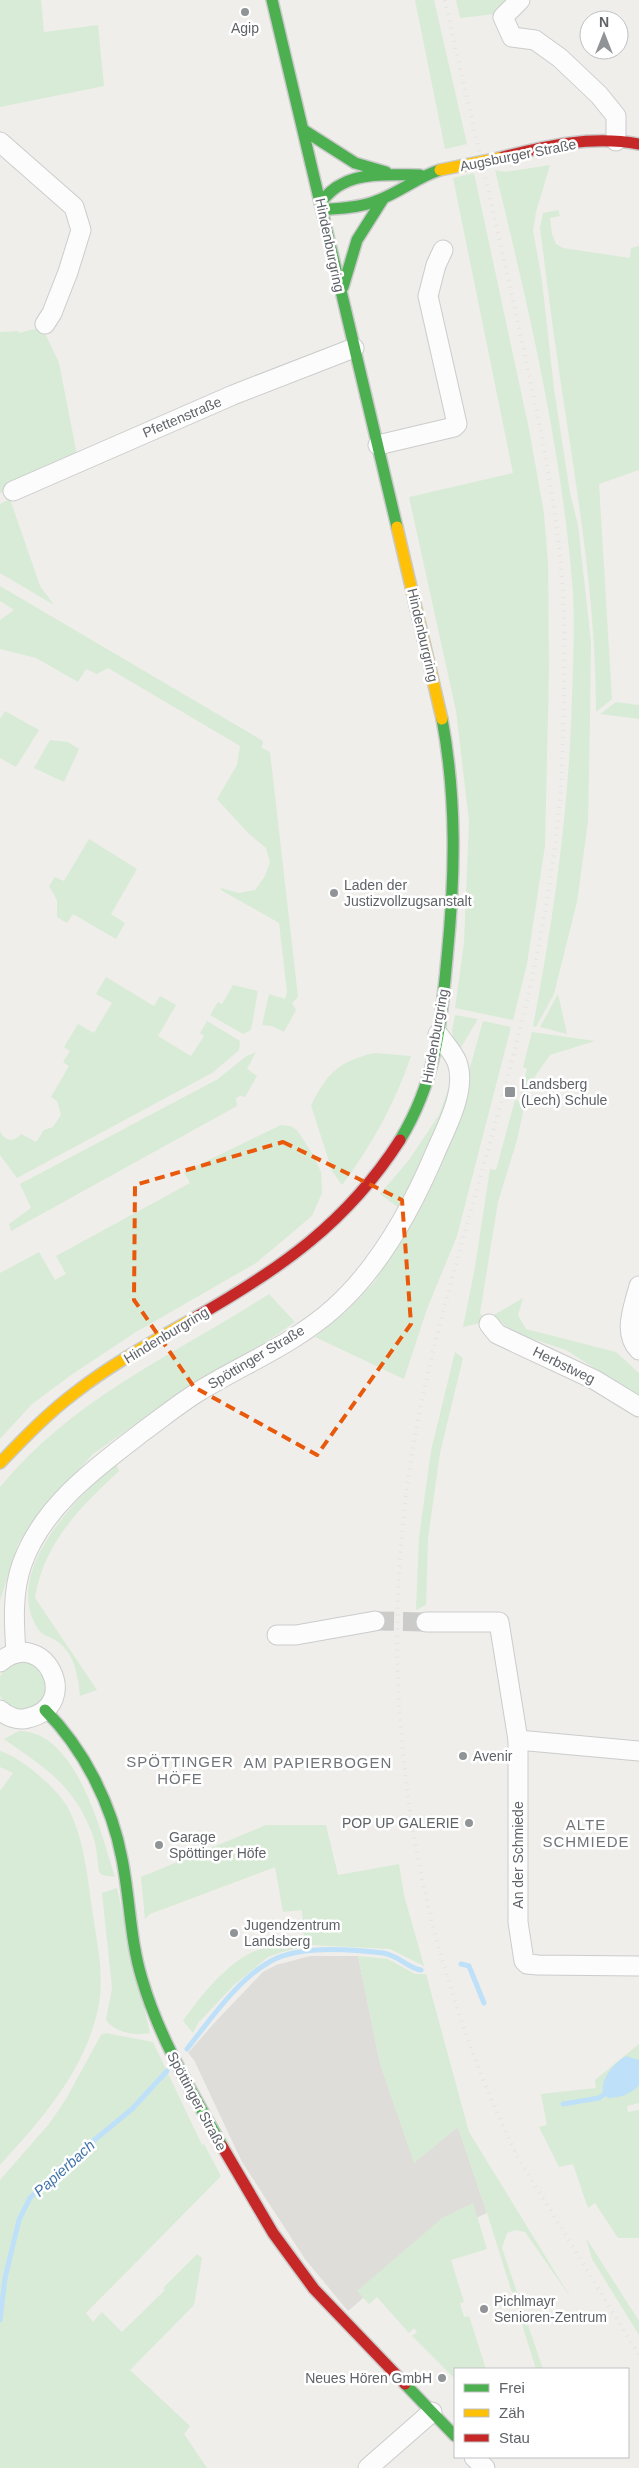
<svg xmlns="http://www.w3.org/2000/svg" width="639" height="2468" font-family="Helvetica,sans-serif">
  <rect width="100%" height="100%" fill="#efeeea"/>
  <!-- industrial -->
  <path fill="#dfddda" d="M 310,1956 L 358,1956 L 380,2063 L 414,2162 L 458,2127 L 487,2213 L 435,2236 L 348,2311 L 305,2259 L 242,2162 L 194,2060 L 188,2053 L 216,2021 L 263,1972 L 276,1965 Z"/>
  <!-- green -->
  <g fill="#d8ebd6">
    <path d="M 0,0 L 41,0 L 44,32 L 98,25 L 104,86 L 0,107 Z"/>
    <path d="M 415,0 L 434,0 L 467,144 L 445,149 Z"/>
    <path d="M 456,0 L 509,0 L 495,14 L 460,18 Z"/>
    <path d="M 550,165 L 536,212 L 533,230 L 542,281 L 554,389 L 570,493 L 578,525 L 591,642 L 590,717 L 588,822 L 577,902 L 554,994 L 536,1027 L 533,1026 C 554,917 569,808 572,698 C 573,663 575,628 573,593 C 562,450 529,309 495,170 L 505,172 Z"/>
    <path d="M 474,173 L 529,429 L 544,513 L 548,563 L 549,668 L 545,846 L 527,964 L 513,1020 L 455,1008 L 464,943 L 469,821 L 456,711 L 409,497 L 513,473 L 453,178 Z"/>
    <path d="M 558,210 L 560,216 L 550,218 L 552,234 L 556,244 L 563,248 L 630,258 L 631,248 L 639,246 L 639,470 L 599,484 L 612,699 L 596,712 C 596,612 581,515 566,417 C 556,354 548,291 540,228 L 543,213 Z"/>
    <path d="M 42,327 L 59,363 L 77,455 L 0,493 L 0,332 L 19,331 L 19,333 Z"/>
    <path d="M 10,499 L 40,586 L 54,605 L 0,573 L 0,504 Z"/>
    <path d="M 0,586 L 263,741 L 262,748 L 270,752 L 298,997 L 292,1003 L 296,1010 L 284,1032 L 272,1026 L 262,1025 L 269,994 L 285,999 L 287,992 L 279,923 L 221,890 L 221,888 L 239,893 L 255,890 L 265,876 L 270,862 L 266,848 L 249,834 L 217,799 L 237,765 L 240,746 L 108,668 L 97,674 L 86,669 L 78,682 L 36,658 L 0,649 L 0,620 L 14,610 L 0,601 Z"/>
    <path d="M 616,702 L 639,705 L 639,719 L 600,714 Z"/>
    <path d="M 5,711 L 39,730 L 16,767 L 0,758 L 0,719 Z"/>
    <path d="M 50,740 L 68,742 L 79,749 L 64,782 L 34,768 Z"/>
    <path d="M 89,839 L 137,869 L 111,914 L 125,923 L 116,939 L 73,914 L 67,923 L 57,917 L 57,900 L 49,886 L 55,877 L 64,881 Z"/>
    <path d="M 106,977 L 154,1006 L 160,996 L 176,1005 L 158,1036 L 191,1056 L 204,1036 L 200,1033 L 207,1021 L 240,1041 L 239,1050 L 212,1073 L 17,1178 L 0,1155 L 0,1131 C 4,1141 14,1143 21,1134 L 36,1142 L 44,1130 L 53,1127 L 61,1115 L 57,1101 L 51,1097 L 69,1066 L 63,1062 L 70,1051 L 64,1047 L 78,1024 L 94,1033 L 112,1003 L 96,994 Z"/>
    <path d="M 233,985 L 258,991 L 251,1030 L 243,1034 L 210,1015 L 218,1002 L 222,1004 Z"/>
    <path d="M 558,994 L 567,1034 L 540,1027 Z"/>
    <path d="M 455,1015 L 478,1019 L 457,1054 L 452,1031 Z"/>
    <path d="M 483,1021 L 511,1027 L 457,1236 L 427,1309 L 404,1379 L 315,1337 L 349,1309 L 375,1281 L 412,1222 L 433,1182 L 452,1132 Z"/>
    <path d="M 532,1032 L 595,1041 L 550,1055 L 529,1085 L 517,1140 L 498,1202 L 480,1313 L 485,1322 L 463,1327 L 475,1267 L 490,1169 L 496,1170 L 515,1100 L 519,1101 L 527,1069 L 523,1067 Z"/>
    <path d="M 256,1052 L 247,1069 L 257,1076 L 245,1097 L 240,1096 L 236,1098 L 237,1106 L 11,1231 L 9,1224 L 31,1208 L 20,1184 L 218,1079 L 245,1057 Z"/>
    <path d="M 374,1053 L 411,1056 C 395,1103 372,1145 342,1185 L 332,1171 L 311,1105 C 328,1073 337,1062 374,1053 Z"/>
    <path d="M 456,1067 L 440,1127 L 399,1208 L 380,1194 L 409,1160 L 439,1115 Z"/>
    <path d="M 281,1125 L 290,1126 L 297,1130 L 312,1153 L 321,1172 L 322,1193 L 312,1216 L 256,1263 L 136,1332 L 71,1375 L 32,1404 L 0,1439 L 0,1273 L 39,1252 L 55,1280 L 66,1274 L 56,1256 L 190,1183 L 184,1172 Z"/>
    <path d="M 269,1294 L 295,1322 L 269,1340 L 185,1389 L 93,1454 L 35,1519 L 18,1544 L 0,1601 L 0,1487 C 74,1397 174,1355 269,1294 Z"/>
    <path d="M 523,1298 L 518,1315 L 526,1329 L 616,1352 L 639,1373 L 639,1396 L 566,1350 L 515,1333 L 492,1316 Z"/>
    <path d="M 455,1352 L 463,1358 L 440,1453 L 428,1538 L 426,1605 L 416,1610 L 419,1537 L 431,1451 Z"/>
    <path d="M 116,1463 L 119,1471 C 81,1506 43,1544 35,1598 L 97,1690 L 80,1696 C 78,1676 75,1654 57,1641 C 51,1637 42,1636 38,1629 C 1,1571 77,1498 116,1463 Z"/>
    <circle cx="22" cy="1686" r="24"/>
    <path d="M 19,1731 C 77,1731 101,1833 115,1877 L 102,1875 L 99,1872 C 97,1859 97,1845 92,1833 C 73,1784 45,1768 4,1739 Z"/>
    <path d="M 0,1751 C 21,1757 61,1791 70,1812 C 85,1844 88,1881 93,1915 C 98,1949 106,1983 96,2017 C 81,2075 40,2121 0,2165 L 0,1791 L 13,1773 L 0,1767 Z"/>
    <path d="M 266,1825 L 326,1825 L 338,1875 L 399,1864 L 404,1895 L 424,1966 L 390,1949 L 311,1945 L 282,1952 L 268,1957 L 234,1985 L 198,2023 L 193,2033 L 183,2021 C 202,1994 232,1956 264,1948 L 264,1939 L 304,1936 L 302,1910 L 283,1912 L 275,1867 L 150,1914 L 145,1919 L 141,1877 Z"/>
    <path d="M 117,1888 L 150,2033 C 136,2036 115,2033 106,2020 L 112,1988 L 102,1893 Z"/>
    <path d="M 358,1956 L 388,1959 L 415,1974 L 426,1974 L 469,2132 L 571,2298 L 525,2232 L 515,2230 L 507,2233 L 502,2248 L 543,2369 L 536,2369 L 487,2213 L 458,2127 L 414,2163 L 380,2063 Z"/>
    <path d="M 106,2033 L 153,2042 L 202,2145 L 204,2144 L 221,2176 L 86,2313 L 93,2322 L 102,2312 L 122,2332 L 165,2290 L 163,2288 L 197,2254 L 202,2258 L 194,2305 L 130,2370 L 190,2426 L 184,2434 L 207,2468 L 0,2468 L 0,2180 L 49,2124 L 66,2099 L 101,2035 Z"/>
    <path d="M 639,2044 L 639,2103 L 627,2106 L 628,2112 L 639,2110 L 639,2238 L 618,2238 L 595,2203 L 588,2208 L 573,2164 L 559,2167 L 539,2127 L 547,2125 L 541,2094 L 596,2088 L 595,2080 Z"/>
    <path d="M 473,2203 L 487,2249 L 451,2260 L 464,2302 L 460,2303 L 464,2317 L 469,2316 L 486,2369 L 455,2369 L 455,2379 L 412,2336 L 417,2332 L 414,2328 L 409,2333 L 377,2297 L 369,2304 L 357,2291 L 442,2218 Z"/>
    <path d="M 586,2238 L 639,2321 L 639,2335 L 592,2259 Z"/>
  </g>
  <!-- water -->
  <path fill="#bfe0f9" d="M 626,2056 L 639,2060 L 639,2085 C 632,2094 619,2098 608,2098 L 603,2093 C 600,2079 614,2063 626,2056 Z"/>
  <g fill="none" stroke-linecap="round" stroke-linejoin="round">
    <!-- stream -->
    <g stroke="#bfe0f9" stroke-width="5">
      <path d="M 461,1964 L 469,1966 L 484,2003"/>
      <path d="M 187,2049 C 210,2020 238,1979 271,1961 C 300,1945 351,1949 383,1953 C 398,1955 408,1968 421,1970"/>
      <path d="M 563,2104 L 599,2098 L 609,2091"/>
      <path d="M 0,2320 L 5,2278 L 19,2220 L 30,2198 L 63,2166 L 132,2109 L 167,2071"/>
    </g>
    <!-- street-tunnel -->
    <path stroke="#cbcbca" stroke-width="19" stroke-dasharray="19 9" stroke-linecap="butt" d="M 375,1621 L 426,1622"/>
    <defs>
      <g id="street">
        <path d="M 520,0 L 503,17 L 512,37 L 535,40 L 560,58 L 599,95 L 616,116 L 616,141"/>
        <path d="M 0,142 L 74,207 L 81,230 L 68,272 L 52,313 L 45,324"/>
        <path d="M 378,445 L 454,427 L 457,424 L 428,296 L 436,265 L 443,250"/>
        <path d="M 13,491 L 233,395 L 354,348"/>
        <path d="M 639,1286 C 634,1306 622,1333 639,1350"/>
        <path d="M 489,1324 L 497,1334 L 595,1380 L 639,1407"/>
        <path d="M 426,1622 L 499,1622 L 518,1740 L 518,1922 L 524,1961 L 527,1964 L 538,1965 L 639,1966"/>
        <path d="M 277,1635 L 296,1635 L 375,1621"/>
        <path d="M 16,1653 C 14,1624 12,1592 22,1564 C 43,1505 98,1466 145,1430 C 163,1417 180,1403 198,1392 C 243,1364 294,1344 334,1308 C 380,1267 412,1208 436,1151 C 447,1126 467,1089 457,1062 C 453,1052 444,1043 438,1034"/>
        <path d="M 0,1662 C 43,1625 84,1705 28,1718 C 19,1721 7,1717 0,1710"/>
        <path d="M 518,1740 L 639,1751"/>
        <path d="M 474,2457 L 485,2468"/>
        <path d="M 368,2468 L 432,2412"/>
      </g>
      <g id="fast">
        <path d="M 272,0 L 397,527"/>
        <path d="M 305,131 L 355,163 L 386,172"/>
        <path d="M 321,202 C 327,195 333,188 342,184 C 363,172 396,175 420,175"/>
        <path d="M 322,210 C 340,208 359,208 376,201 C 399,193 417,177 440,170"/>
        <path d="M 343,287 L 357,240 L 383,199"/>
        <path d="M 400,1140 C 436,1081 441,1025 447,958 C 455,878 457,799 442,719"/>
        <path d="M 45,1710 C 84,1749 112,1805 122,1859 C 130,1899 130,1940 142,1979 C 159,2038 192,2092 222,2146"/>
        <path d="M 405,2384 L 455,2436"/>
      </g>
      <g id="slow">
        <path d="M 397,527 L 442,719"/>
        <path d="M 0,1463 C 24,1438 48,1413 76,1392 C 113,1363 156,1340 196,1317"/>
      </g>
      <g id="jam">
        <path d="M 499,158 C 545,146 591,135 639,144"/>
        <path d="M 196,1317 C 280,1269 347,1223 400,1140"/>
        <path d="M 222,2146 L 273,2233 L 314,2289 L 405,2384"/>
      </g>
    </defs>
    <!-- street casing -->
    <use href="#street" stroke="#cbcccc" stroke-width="21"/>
    <!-- fast casing -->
    <use href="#fast" stroke="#cacacb" stroke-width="14"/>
    <!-- slow casing -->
    <use href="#slow" stroke="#cacacb" stroke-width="14"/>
    <!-- jam casing -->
    <use href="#jam" stroke="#cacacb" stroke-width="14"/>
    <!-- street -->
    <use href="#street" stroke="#fdfcfc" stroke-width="19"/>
    <!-- fast -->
    <use href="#fast" stroke="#4caf50" stroke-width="11"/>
    <!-- slow -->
    <use href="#slow" stroke="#ffc107" stroke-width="11"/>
    <!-- jam -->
    <use href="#jam" stroke="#c62828" stroke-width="11"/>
    <!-- rail -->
    <path stroke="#e4e4e4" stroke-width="4" stroke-dasharray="1 6" stroke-linecap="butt" d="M 445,0 C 471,119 500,237 525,356 C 542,435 559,516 563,597 C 566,651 564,708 562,763 C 553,967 480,1160 432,1356 C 365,1626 396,1904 516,2154 L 639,2355"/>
    <defs>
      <path id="slow-bridge" d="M 440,170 L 499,158"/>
    </defs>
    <!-- slow-bridge casing -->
    <use href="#slow-bridge" stroke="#cacacb" stroke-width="14" stroke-linecap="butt"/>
    <!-- slow-bridge -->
    <use href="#slow-bridge" stroke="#ffc107" stroke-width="11"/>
  </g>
  <!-- marked area -->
  <path fill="none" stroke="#e8590c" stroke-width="4" stroke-dasharray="10 6" stroke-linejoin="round" d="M 283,1142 L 402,1200 L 411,1324 L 317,1455 L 194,1387 L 134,1300 L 135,1185 Z"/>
  <!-- markers -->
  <g fill="#919496" stroke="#fff" stroke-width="2">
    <circle cx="245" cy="12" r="5"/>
    <circle cx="334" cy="893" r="5"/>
    <rect x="504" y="1086" width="12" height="12" rx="2.5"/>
    <circle cx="463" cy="1756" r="5"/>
    <circle cx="469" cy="1823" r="5"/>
    <circle cx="159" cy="1845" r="5"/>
    <circle cx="234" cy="1933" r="5"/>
    <circle cx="484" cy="2309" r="5"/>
    <circle cx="442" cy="2378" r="5"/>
  </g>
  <g text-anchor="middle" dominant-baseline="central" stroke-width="5" stroke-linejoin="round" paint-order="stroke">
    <!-- poi labels -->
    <g font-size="14" fill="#5f6368" stroke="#fff" text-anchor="start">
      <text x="245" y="28" text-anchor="middle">Agip</text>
      <text x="344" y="885">Laden der<tspan x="344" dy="16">Justizvollzugsanstalt</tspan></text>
      <text x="521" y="1084">Landsberg<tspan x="521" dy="16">(Lech) Schule</tspan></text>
      <text x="473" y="1756">Avenir</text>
      <text x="459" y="1823" text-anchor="end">POP UP GALERIE</text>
      <text x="169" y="1837">Garage<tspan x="169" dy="16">Spöttinger Höfe</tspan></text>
      <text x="244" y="1925">Jugendzentrum<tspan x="244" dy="16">Landsberg</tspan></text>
      <text x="494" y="2301">Pichlmayr<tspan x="494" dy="16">Senioren-Zentrum</tspan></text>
      <text x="432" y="2378" text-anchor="end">Neues Hören GmbH</text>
    </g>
    <!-- street labels -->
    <g font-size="14" fill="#5f6368" stroke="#fff">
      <text transform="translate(518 155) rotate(-11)">Augsburger Straße</text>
      <text transform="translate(330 245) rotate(78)">Hindenburgring</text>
      <text transform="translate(182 417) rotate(-23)">Pfettenstraße</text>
      <text transform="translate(423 635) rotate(77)">Hindenburgring</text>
      <text transform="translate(435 1036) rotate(-80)">Hindenburgring</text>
      <text transform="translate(166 1335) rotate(-31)">Hindenburgring</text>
      <text transform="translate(256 1357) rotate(-31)">Spöttinger Straße</text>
      <text transform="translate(564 1365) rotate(26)">Herbstweg</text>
      <text transform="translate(518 1855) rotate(-90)">An der Schmiede</text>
      <text transform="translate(197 2101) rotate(62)">Spöttinger Straße</text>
    </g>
    <!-- neighbourhood labels -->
    <g font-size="15" letter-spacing="1" fill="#70757a" stroke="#fff">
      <text x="180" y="1761">SPÖTTINGER<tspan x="180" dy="17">HÖFE</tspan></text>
      <text x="318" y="1762">AM PAPIERBOGEN</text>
      <text x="586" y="1824">ALTE<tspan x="586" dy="17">SCHMIEDE</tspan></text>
    </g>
    <!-- water labels -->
    <g font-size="15" font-style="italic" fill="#4174aa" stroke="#fff">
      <text transform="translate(64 2168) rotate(-42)">Papierbach</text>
    </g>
  </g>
  <!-- legend -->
  <rect x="454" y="2368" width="175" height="90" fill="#ffffff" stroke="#bfc1c3"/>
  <rect x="464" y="2384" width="25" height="8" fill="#4caf50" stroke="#bfc1c3"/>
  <text x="499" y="2393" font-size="15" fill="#5f6368">Frei</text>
  <rect x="464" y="2409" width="25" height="8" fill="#ffc107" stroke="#bfc1c3"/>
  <text x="499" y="2418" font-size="15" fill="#5f6368">Zäh</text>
  <rect x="464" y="2434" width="25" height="8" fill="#c62828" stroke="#bfc1c3"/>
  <text x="499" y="2443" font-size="15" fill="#5f6368">Stau</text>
  <!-- north arrow -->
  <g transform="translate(604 35)"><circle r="24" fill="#ffffff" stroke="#bfc1c3"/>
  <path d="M0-4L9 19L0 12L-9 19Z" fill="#919496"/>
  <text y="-8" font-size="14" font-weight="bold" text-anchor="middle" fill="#5f6368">N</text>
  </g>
</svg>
